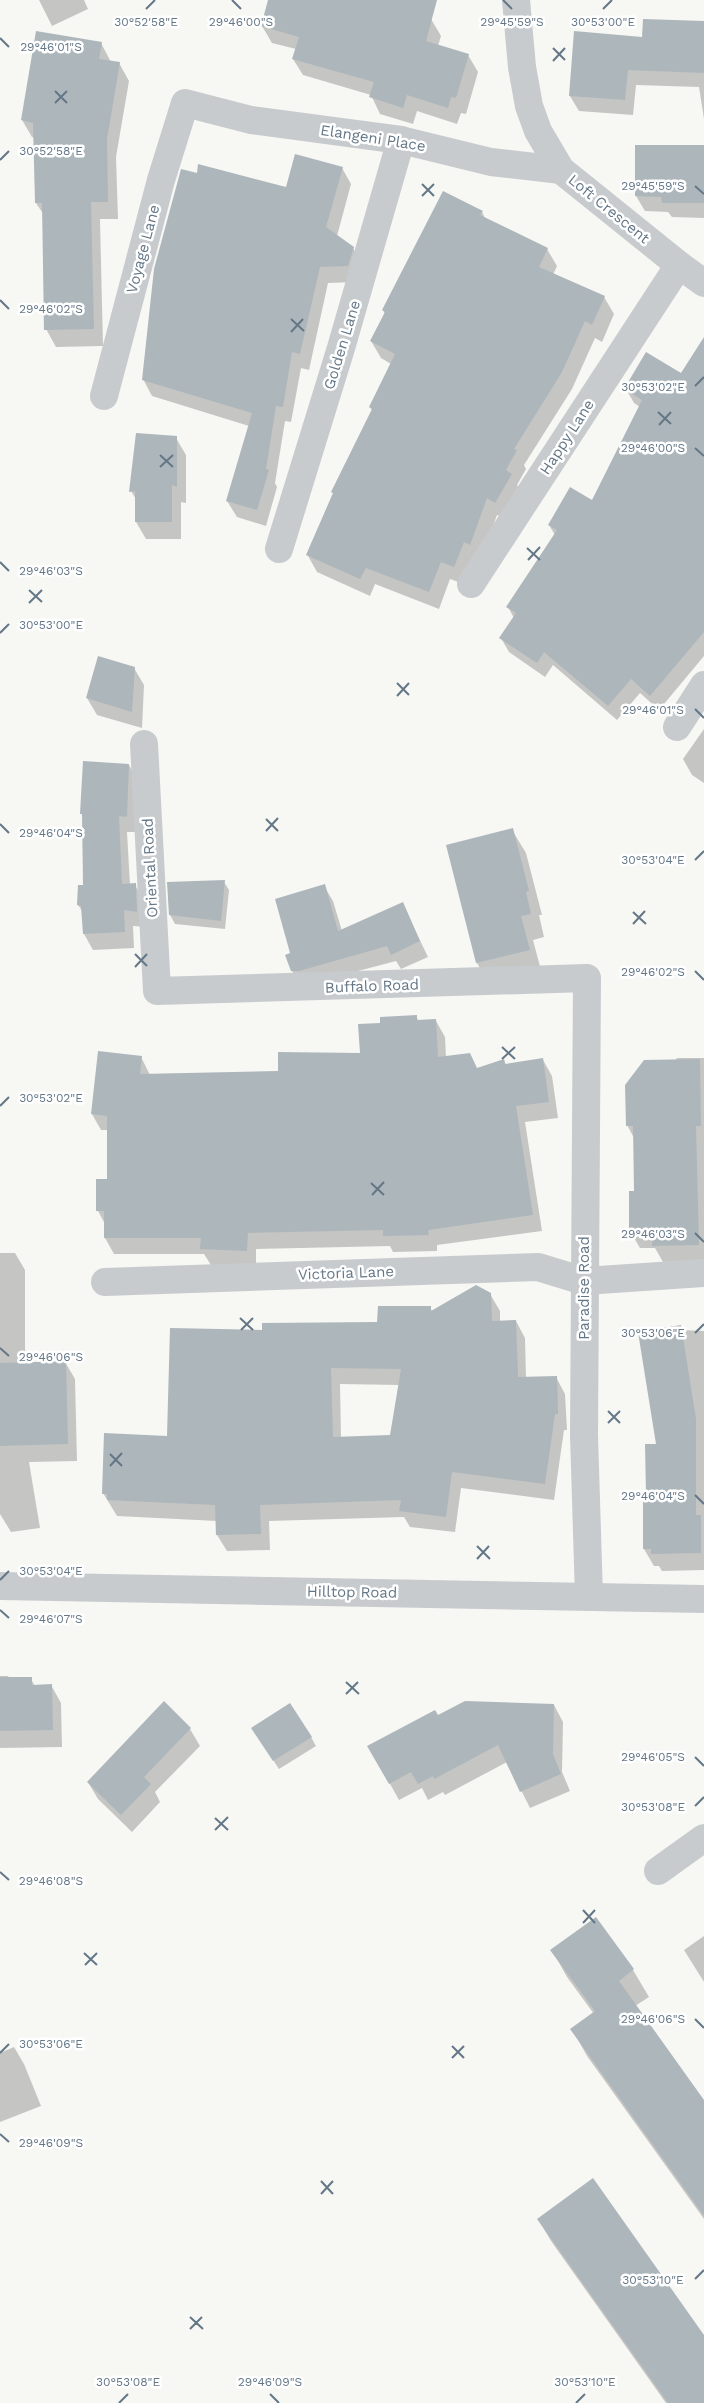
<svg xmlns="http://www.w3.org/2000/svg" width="704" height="2403" font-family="'Work Sans',sans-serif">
  <rect width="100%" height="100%" fill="#f7f7f4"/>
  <!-- shadow -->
  <g fill="#0003" fill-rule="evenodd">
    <path d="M 39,0 L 84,0 L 88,9 L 52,26 Z"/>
    <path d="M 269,0 L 404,0 L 431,19 L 441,36 L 438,46 L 468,55 L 478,72 L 466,114 L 461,113 L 457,124 L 417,111 L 413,124 L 380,114 L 371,95 L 303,75 L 293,59 L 296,49 L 272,43 L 262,26 Z"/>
    <path d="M 704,22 L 704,119 L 699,87 L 636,85 L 633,115 L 579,111 L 570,96 L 644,39 Z"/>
    <path d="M 101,43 L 111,62 L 119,63 L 129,81 L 116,157 L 118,219 L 100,219 L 103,346 L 56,347 L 46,329 L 44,215 L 36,203 L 35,138 L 32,137 L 22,120 Z"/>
    <path d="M 704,147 L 704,218 L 672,217 L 668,212 L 645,211 L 636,196 Z"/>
    <path d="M 342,168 L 351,184 L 337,236 L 353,248 L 362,264 L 357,282 L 328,283 L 309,370 L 301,368 L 291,422 L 285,421 L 275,483 L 277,487 L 266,526 L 237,517 L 227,501 L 249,426 L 152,396 L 143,379 L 287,188 Z"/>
    <path d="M 482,212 L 486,220 L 547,249 L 557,266 L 553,275 L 604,297 L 614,314 L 602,342 L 595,338 L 572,389 L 524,465 L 526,469 L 517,485 L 521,492 L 505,519 L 497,515 L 480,561 L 464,584 L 450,579 L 439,609 L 375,584 L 370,596 L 317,572 L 307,554 L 334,494 L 332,492 L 372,411 L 371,407 L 391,364 L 381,358 L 371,341 L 385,314 L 383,310 Z"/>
    <path d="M 704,352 L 704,656 L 659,710 L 640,693 L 617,720 L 553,665 L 545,677 L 509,652 L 501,638 L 514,618 L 508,607 L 555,535 L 549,525 L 593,502 L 640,407 L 634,403 L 626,389 L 681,375 Z"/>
    <path d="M 176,438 L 186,455 L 186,503 L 181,502 L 181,539 L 146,539 L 136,522 L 137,501 L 131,491 Z"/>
    <path d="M 134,668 L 144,685 L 142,728 L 97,715 L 87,698 Z"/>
    <path d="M 704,729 L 704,783 L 692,775 L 683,759 Z"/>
    <path d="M 129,765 L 138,781 L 136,832 L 127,832 L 130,885 L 135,885 L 144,901 L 146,927 L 133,926 L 134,948 L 93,950 L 84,934 L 83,912 L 78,905 L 84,886 L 83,817 L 81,813 Z"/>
    <path d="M 512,830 L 526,853 L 542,915 L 539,915 L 544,937 L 533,940 L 542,974 L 491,986 L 477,963 Z"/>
    <path d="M 224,882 L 229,890 L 225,929 L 175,924 L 170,915 Z"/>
    <path d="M 324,886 L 333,901 L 342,931 L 402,903 L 428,957 L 401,969 L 396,961 L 301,986 L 292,971 L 292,953 Z"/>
    <path d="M 416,1016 L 419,1022 L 436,1021 L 445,1037 L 446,1057 L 478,1069 L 504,1060 L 506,1065 L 543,1060 L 552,1076 L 558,1118 L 525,1122 L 542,1231 L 437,1245 L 437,1251 L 393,1252 L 390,1246 L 256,1249 L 256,1266 L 211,1265 L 204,1254 L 114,1254 L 105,1238 L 105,1224 L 98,1211 L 108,1180 L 108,1130 L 101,1130 L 92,1114 L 141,1057 L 150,1075 L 279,1072 L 361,1054 L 382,1024 Z"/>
    <path d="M 677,1058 L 704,1058 L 704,1261 L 663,1262 L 655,1248 L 640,1248 L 630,1231 L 636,1192 L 634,1138 L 627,1125 Z"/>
    <path d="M 0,1253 L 15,1253 L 25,1270 L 25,1364 L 65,1362 L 75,1379 L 77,1461 L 29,1462 L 40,1528 L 11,1532 L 0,1514 Z"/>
    <path d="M 490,1294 L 500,1311 L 500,1322 L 516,1321 L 525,1338 L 526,1378 L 556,1377 L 565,1394 L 567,1430 L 564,1430 L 554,1500 L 461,1488 L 455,1532 L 410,1527 L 404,1517 L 269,1521 L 270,1550 L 227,1551 L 217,1535 L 217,1521 L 117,1516 L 103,1493 L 168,1438 L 263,1332 L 379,1323 L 430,1307 L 432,1311 ZM 340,1384 L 399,1385 L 391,1436 L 341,1438 Z"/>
    <path d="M 680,1327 L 682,1330 L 704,1331 L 704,1570 L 662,1571 L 659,1566 L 654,1566 L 644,1549 L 647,1496 Z"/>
    <path d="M 0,1676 L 8,1676 L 9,1678 L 31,1679 L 35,1686 L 51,1685 L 61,1703 L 62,1747 L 0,1748 Z"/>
    <path d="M 554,1705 L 563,1722 L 562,1772 L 570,1791 L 530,1808 L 507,1762 L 445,1795 L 443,1792 L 428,1800 L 422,1788 L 399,1800 L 369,1746 L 437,1716 Z"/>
    <path d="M 190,1729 L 200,1746 L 155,1792 L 160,1802 L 132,1832 L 98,1799 L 88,1782 Z"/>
    <path d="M 258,1737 L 311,1737 L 316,1746 L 279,1769 Z"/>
    <path d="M 596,1918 L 633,1970 L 649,1997 L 635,2006 L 704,2102 L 704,2219 L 587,2056 L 572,2029 L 594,2014 L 567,1977 L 552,1950 Z"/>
    <path d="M 704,1936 L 704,1982 L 684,1950 Z"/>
    <path d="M 14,2047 L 24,2064 L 41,2106 L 0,2122 L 0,2053 Z"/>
    <path d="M 538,2219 L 704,2339 L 704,2403 L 666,2403 L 551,2241 Z"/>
  </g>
  <!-- building -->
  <g fill="#adb6bb" fill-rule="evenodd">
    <path d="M 268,0 L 437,0 L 426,41 L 469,54 L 456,98 L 451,97 L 448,108 L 407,95 L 403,108 L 369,97 L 374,82 L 292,59 L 299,37 L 261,26 Z"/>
    <path d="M 643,19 L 704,21 L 704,73 L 628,70 L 625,100 L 569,96 L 574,31 L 642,37 Z"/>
    <path d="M 36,31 L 102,42 L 99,59 L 120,62 L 107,139 L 108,202 L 91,202 L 94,329 L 44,330 L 42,203 L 35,203 L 33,123 L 21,120 Z"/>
    <path d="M 635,145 L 704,145 L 704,203 L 662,203 L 661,197 L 635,196 Z"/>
    <path d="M 295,154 L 343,167 L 326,227 L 354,247 L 348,266 L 320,267 L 300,354 L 292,352 L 283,407 L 276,406 L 266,469 L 269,470 L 257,510 L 226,501 L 252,413 L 142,380 L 154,269 L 181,169 L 197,173 L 198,164 L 286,187 Z"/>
    <path d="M 443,191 L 483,211 L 480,215 L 548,248 L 539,267 L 605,296 L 592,325 L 585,321 L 562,372 L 514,449 L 517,450 L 506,470 L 512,474 L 495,503 L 487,498 L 470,545 L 464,542 L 454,567 L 441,562 L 429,592 L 366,568 L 360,579 L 306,555 L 333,493 L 331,492 L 372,409 L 369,407 L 395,354 L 370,341 L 385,312 L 382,310 Z"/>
    <path d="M 704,337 L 704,632 L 650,696 L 631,679 L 608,706 L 544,652 L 537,663 L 499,638 L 516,613 L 506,607 L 557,530 L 548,525 L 570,487 L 592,500 L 642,400 L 624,389 L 646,352 L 681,373 Z"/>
    <path d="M 136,433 L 177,436 L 177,487 L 172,485 L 172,522 L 135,522 L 135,491 L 129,492 Z"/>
    <path d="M 98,656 L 135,667 L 132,712 L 86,698 Z"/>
    <path d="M 83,761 L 129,764 L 127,817 L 119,816 L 122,884 L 136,883 L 137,912 L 124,910 L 125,932 L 83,934 L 81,906 L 77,905 L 78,885 L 83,885 L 82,814 L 80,814 Z"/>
    <path d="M 513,828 L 529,891 L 526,892 L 531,914 L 521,916 L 530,950 L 476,963 L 446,845 Z"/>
    <path d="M 225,880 L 221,921 L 169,915 L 167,882 Z"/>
    <path d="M 325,884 L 338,931 L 403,902 L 420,941 L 391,955 L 387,946 L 299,971 L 291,971 L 285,955 L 290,953 L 275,899 Z"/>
    <path d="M 417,1015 L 417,1020 L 436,1019 L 438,1057 L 470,1053 L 477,1068 L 504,1059 L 505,1064 L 543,1058 L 549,1102 L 516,1106 L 533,1215 L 428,1230 L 429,1235 L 383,1236 L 383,1230 L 248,1233 L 247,1251 L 200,1249 L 201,1238 L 104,1238 L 104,1211 L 96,1211 L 96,1179 L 107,1179 L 107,1116 L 91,1114 L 98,1051 L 142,1056 L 140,1074 L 278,1071 L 278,1052 L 360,1053 L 358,1024 L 380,1023 L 380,1017 Z"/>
    <path d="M 700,1059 L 701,1126 L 696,1126 L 699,1245 L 652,1246 L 652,1232 L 629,1231 L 629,1191 L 634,1191 L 633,1126 L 626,1126 L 625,1085 L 644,1060 Z"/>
    <path d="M 476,1285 L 491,1293 L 492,1321 L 516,1320 L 518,1377 L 557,1376 L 558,1414 L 555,1414 L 545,1484 L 452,1472 L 446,1517 L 399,1511 L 401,1500 L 260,1505 L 261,1534 L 216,1535 L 215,1505 L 107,1500 L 107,1494 L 102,1494 L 104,1433 L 167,1436 L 170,1328 L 262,1330 L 262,1323 L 377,1322 L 378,1306 L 431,1306 L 431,1311 ZM 331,1368 L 401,1369 L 390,1435 L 333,1437 Z"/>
    <path d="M 681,1325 L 696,1419 L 696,1515 L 701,1515 L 701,1553 L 651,1554 L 651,1549 L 643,1549 L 643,1495 L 646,1495 L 645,1444 L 656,1444 L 638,1332 Z"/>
    <path d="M 66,1361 L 68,1444 L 0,1446 L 0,1363 Z"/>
    <path d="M 0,1677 L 32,1677 L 32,1685 L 52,1684 L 53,1730 L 0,1731 Z"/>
    <path d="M 164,1701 L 191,1728 L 144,1777 L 151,1784 L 121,1815 L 87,1782 Z"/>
    <path d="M 465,1701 L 554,1704 L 553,1754 L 561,1774 L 520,1792 L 498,1745 L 434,1779 L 433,1776 L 418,1784 L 411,1772 L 389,1784 L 367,1746 L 435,1710 L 438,1715 Z"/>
    <path d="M 290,1703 L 312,1737 L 273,1761 L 251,1728 Z"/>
    <path d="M 596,1917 L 634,1969 L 619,1981 L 704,2100 L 704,2216 L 570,2029 L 595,2011 L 550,1950 Z"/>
    <path d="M 593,2178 L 704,2335 L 704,2403 L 668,2403 L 537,2219 Z"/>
  </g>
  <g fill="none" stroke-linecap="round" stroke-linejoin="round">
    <!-- minor -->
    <g stroke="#c7cbce" stroke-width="28">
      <path d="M 516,0 L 522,67 L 529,106 L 538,131 L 561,170 L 679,265 L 704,283"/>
      <path d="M 104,396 L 161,180 L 185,103 L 251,120 L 401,140 L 491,162 L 561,170"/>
      <path d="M 279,549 L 341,348 L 401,140"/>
      <path d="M 471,584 L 679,265"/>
      <path d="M 677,727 L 704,685"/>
      <path d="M 144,744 L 157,991 L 587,978 L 584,1435 L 589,1597"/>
      <path d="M 105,1282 L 538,1267 L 584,1281 L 704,1273"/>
      <path d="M 0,1586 L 704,1599"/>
      <path d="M 658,1871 L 704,1838"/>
    </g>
  </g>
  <!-- ticks -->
  <path fill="none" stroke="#647787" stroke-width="2" d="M 232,0 L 241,9M 503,0 L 512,9M 146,9 L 155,0M 603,9 L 612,0M 0,38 L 9,47M 553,48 L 565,60M 553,61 L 565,48M 55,91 L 67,103M 55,103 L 67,91M 0,160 L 9,151M 422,184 L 434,196M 695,186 L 704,194M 422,196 L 434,184M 0,300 L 9,309M 291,319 L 304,331M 291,332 L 303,319M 695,386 L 704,377M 658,412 L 671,424M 659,425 L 671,412M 695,448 L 704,456M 160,455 L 173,467M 160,467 L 173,455M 527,548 L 540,560M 528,560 L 540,547M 0,562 L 9,571M 29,590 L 42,602M 29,603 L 42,590M 0,633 L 9,624M 397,683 L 409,695M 397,696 L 409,683M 695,709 L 704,718M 266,819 L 278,831M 0,824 L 9,833M 266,831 L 278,818M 695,860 L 704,851M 633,912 L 646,924M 633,924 L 645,911M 135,954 L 147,966M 135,967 L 147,954M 695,971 L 704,980M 502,1047 L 515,1059M 502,1059 L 515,1047M 0,1106 L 9,1097M 371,1183 L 384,1195M 372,1195 L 384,1182M 695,1233 L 704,1242M 240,1318 L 253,1330M 241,1330 L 253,1318M 695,1333 L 704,1324M 0,1348 L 9,1356M 608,1411 L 620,1423M 608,1423 L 620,1411M 110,1454 L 122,1466M 110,1466 L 122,1453M 695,1495 L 704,1504M 477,1546 L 490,1559M 477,1559 L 489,1546M 0,1580 L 9,1571M 0,1610 L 9,1618M 346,1682 L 359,1694M 346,1694 L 358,1682M 695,1757 L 704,1766M 695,1806 L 704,1797M 215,1818 L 228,1830M 215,1830 L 228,1817M 0,1872 L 9,1880M 583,1910 L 595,1923M 583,1923 L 595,1910M 84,1953 L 97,1965M 85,1965 L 97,1953M 695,2019 L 704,2028M 452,2046 L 464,2058M 0,2053 L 9,2044M 452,2058 L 464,2046M 0,2134 L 9,2142M 321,2181 L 333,2194M 321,2194 L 333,2181M 695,2279 L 704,2270M 190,2317 L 203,2329M 190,2329 L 202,2317M 270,2394 L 279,2403M 119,2403 L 128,2394M 576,2403 L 585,2394"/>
  <g text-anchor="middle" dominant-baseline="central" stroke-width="5" stroke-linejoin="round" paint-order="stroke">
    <!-- street labels -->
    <g font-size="15" fill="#647787" stroke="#fff">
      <text transform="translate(373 138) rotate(9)">Elangeni Place</text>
      <text transform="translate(609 209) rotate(39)">Loft Crescent</text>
      <text transform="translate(143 249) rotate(-75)">Voyage Lane</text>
      <text transform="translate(342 345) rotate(-73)">Golden Lane</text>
      <text transform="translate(567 437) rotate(-57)">Happy Lane</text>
      <text transform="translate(150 868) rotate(-93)">Oriental Road</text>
      <text transform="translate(372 986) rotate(-2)">Buffalo Road</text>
      <text transform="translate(346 1273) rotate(-2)">Victoria Lane</text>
      <text transform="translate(584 1288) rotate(-90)">Paradise Road</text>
      <text transform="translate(352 1592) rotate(1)">Hilltop Road</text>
    </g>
  </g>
  <g font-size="12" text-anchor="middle" fill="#647787" stroke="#fff" stroke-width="5" stroke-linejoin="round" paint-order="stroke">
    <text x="241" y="26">29°46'00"S</text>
    <text x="512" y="26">29°45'59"S</text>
    <text x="146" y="26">30°52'58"E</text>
    <text x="603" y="26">30°53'00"E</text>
    <text x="51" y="51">29°46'01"S</text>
    <text x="51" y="155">30°52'58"E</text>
    <text x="653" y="190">29°45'59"S</text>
    <text x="51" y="313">29°46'02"S</text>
    <text x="653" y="391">30°53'02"E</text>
    <text x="653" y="452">29°46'00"S</text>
    <text x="51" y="575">29°46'03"S</text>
    <text x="51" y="629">30°53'00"E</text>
    <text x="653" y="714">29°46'01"S</text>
    <text x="51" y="837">29°46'04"S</text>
    <text x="653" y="864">30°53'04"E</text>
    <text x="653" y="976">29°46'02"S</text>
    <text x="51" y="1102">30°53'02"E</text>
    <text x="653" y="1238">29°46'03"S</text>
    <text x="653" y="1337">30°53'06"E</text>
    <text x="51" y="1361">29°46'06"S</text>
    <text x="653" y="1500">29°46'04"S</text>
    <text x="51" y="1575">30°53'04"E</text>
    <text x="51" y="1623">29°46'07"S</text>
    <text x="653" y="1761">29°46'05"S</text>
    <text x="653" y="1811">30°53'08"E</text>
    <text x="51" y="1885">29°46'08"S</text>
    <text x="653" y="2023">29°46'06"S</text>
    <text x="51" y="2048">30°53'06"E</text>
    <text x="51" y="2147">29°46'09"S</text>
    <text x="653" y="2284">30°53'10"E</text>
    <text x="128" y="2386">30°53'08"E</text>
    <text x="585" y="2386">30°53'10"E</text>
    <text x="270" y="2386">29°46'09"S</text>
  </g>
</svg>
